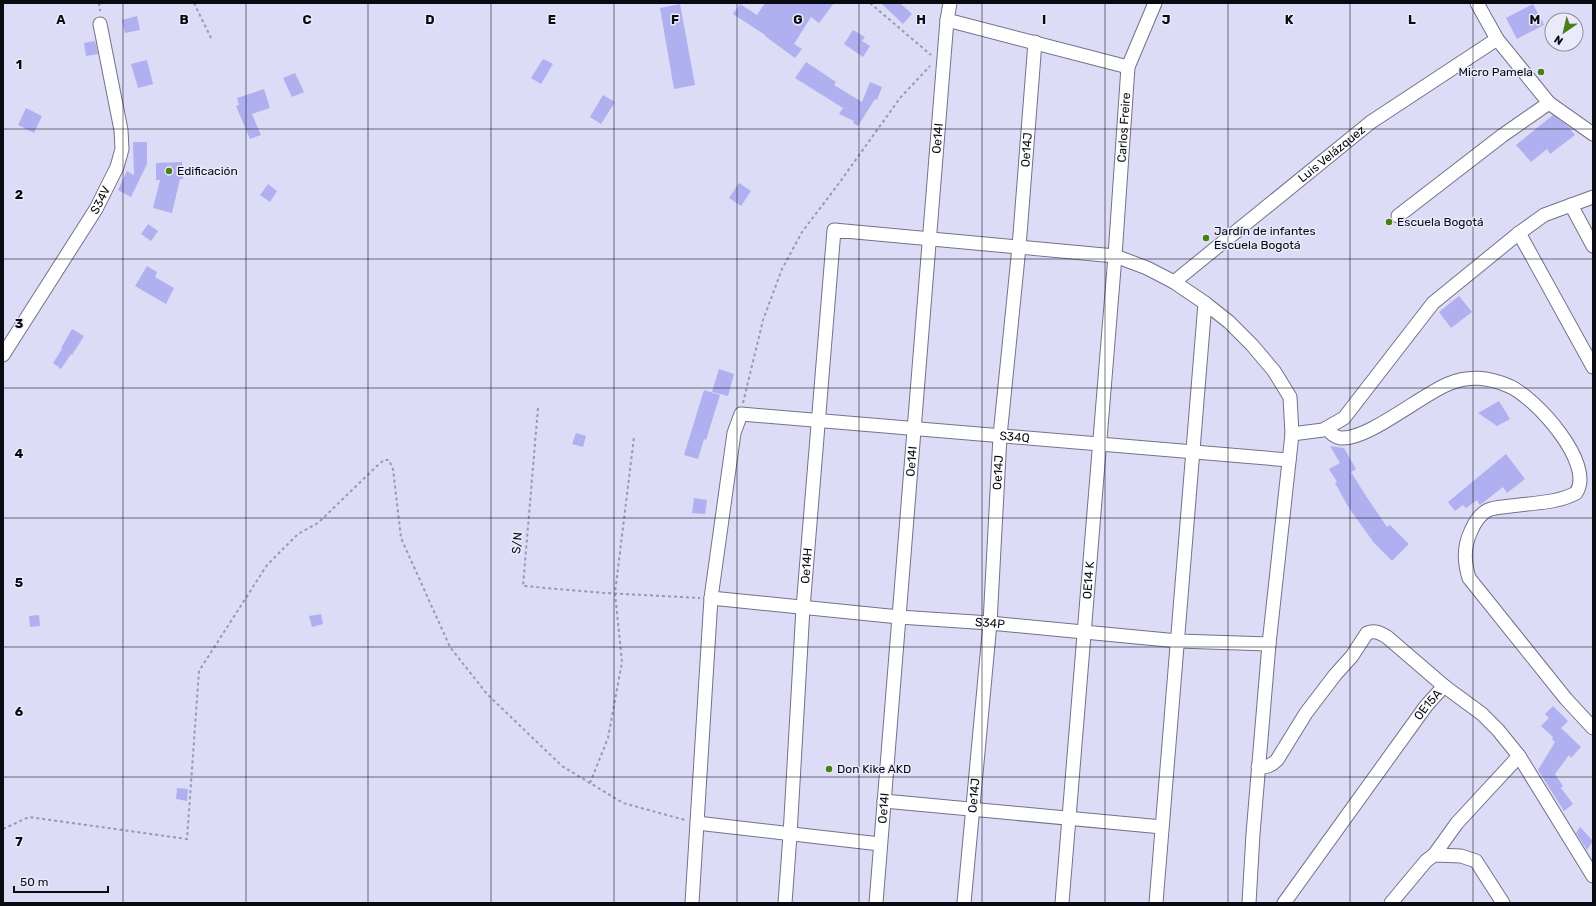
<svg xmlns="http://www.w3.org/2000/svg" width="1596" height="906" font-family="Rubik,sans-serif">
  <rect width="100%" height="100%" fill="#dcdcf7"/>
  <!-- building -->
  <g fill="#b0aff0">
    <path d="M 765,3 L 834,3 L 819,23 L 811,17 L 794,44 L 802,49 L 795,58 L 765,36 L 765,35 L 733,14 L 740,4 L 757,15 Z"/>
    <path d="M 881,3 L 900,3 L 912,14 L 903,24 Z"/>
    <path d="M 680,4 L 695,85 L 674,89 L 660,8 Z"/>
    <path d="M 1533,4 L 1544,25 L 1517,39 L 1506,18 Z"/>
    <path d="M 137,16 L 140,30 L 125,33 L 122,20 Z"/>
    <path d="M 853,30 L 865,37 L 862,41 L 870,46 L 863,57 L 844,44 Z"/>
    <path d="M 95,41 L 98,54 L 86,56 L 84,43 Z"/>
    <path d="M 543,59 L 553,64 L 541,84 L 531,78 Z"/>
    <path d="M 147,60 L 153,84 L 138,88 L 131,64 Z"/>
    <path d="M 806,62 L 836,82 L 834,85 L 862,102 L 870,82 L 882,87 L 877,100 L 875,99 L 858,126 L 853,123 L 854,121 L 839,114 L 843,108 L 795,78 Z"/>
    <path d="M 295,73 L 304,92 L 292,97 L 283,78 Z"/>
    <path d="M 264,89 L 270,108 L 252,114 L 261,135 L 250,139 L 236,106 L 239,105 L 237,98 Z"/>
    <path d="M 603,95 L 615,102 L 601,124 L 590,117 Z"/>
    <path d="M 26,108 L 42,116 L 34,133 L 18,125 Z"/>
    <path d="M 1553,115 L 1569,127 L 1575,135 L 1550,154 L 1547,149 L 1531,162 L 1516,145 Z"/>
    <path d="M 133,142 L 147,142 L 147,164 L 131,197 L 118,190 L 127,171 L 134,175 Z"/>
    <path d="M 182,162 L 183,179 L 180,179 L 172,213 L 153,208 L 160,180 L 156,180 L 156,163 Z"/>
    <path d="M 739,183 L 751,191 L 741,206 L 729,198 Z"/>
    <path d="M 268,184 L 277,191 L 270,202 L 260,195 Z"/>
    <path d="M 148,224 L 158,231 L 151,241 L 141,234 Z"/>
    <path d="M 147,266 L 157,272 L 155,277 L 174,288 L 166,304 L 135,286 Z"/>
    <path d="M 1459,296 L 1472,312 L 1451,328 L 1439,312 Z"/>
    <path d="M 72,329 L 84,336 L 72,355 L 71,354 L 61,369 L 53,363 L 62,349 L 61,348 Z"/>
    <path d="M 719,369 L 734,374 L 728,396 L 712,392 Z"/>
    <path d="M 704,390 L 720,395 L 706,440 L 704,439 L 698,459 L 684,455 Z"/>
    <path d="M 1499,401 L 1510,419 L 1497,426 L 1478,413 Z"/>
    <path d="M 576,433 L 586,436 L 583,447 L 572,444 Z"/>
    <path d="M 1330,446 L 1344,448 L 1356,469 L 1351,472 L 1366,496 L 1387,527 L 1390,525 L 1409,544 L 1392,561 L 1374,543 L 1349,508 L 1335,483 L 1337,482 L 1329,469 L 1340,463 Z"/>
    <path d="M 1506,454 L 1525,479 L 1507,493 L 1503,487 L 1480,505 L 1477,500 L 1466,508 L 1463,505 L 1455,511 L 1448,502 Z"/>
    <path d="M 694,498 L 707,500 L 705,514 L 692,513 Z"/>
    <path d="M 321,614 L 323,624 L 312,627 L 309,616 Z"/>
    <path d="M 39,615 L 40,626 L 30,627 L 29,616 Z"/>
    <path d="M 1553,706 L 1568,721 L 1561,728 L 1581,747 L 1571,758 L 1569,755 L 1555,774 L 1563,786 L 1561,788 L 1573,804 L 1564,811 L 1538,770 L 1555,742 L 1552,739 L 1553,737 L 1541,726 L 1549,718 L 1545,714 Z"/>
    <path d="M 177,788 L 188,789 L 187,801 L 176,799 Z"/>
    <path d="M 1580,827 L 1593,841 L 1587,850 L 1576,833 Z"/>
  </g>
  <g fill="none" stroke-linecap="round" stroke-linejoin="round">
    <defs>
      <g id="minor">
        <path d="M 1477,3 L 1497,39 L 1549,103 L 1593,134"/>
        <path d="M 947,20 L 1128,67"/>
        <path d="M 1571,205 L 1593,246"/>
        <path d="M 1398,216 L 1503,135 L 1549,103"/>
        <path d="M 1519,233 L 1593,367"/>
        <path id="s1" d="M 1174,282 L 1371,122 L 1497,39"/>
        <path id="s2" d="M 3,355 L 96,209 L 117,167 L 122,149 L 121,130 L 100,24"/>
        <path d="M 1327,428 C 1330,433 1334,437 1341,438 C 1368,440 1421,395 1448,384 C 1469,375 1488,377 1509,386 C 1535,397 1596,464 1576,493 C 1558,503 1532,503 1511,506 C 1504,507 1494,507 1488,510 C 1480,514 1474,524 1471,531 C 1463,547 1464,562 1469,578 L 1566,699 L 1593,728"/>
        <path d="M 1292,434 L 1323,430 L 1344,418 L 1433,303 L 1519,233 L 1544,215 L 1593,197"/>
        <path id="s3" d="M 711,598 L 899,617 L 990,623 L 1178,641 L 1269,644"/>
        <path d="M 1258,767 C 1267,767 1271,766 1277,760 L 1306,713 L 1335,675 L 1352,656 L 1367,633 C 1375,630 1380,633 1387,637 L 1444,686"/>
        <path d="M 884,801 L 1162,827"/>
        <path d="M 697,823 L 880,844"/>
        <path d="M 1434,855 L 1457,823 L 1519,756"/>
        <path id="s4" d="M 692,903 L 711,598 L 734,433 L 741,414 L 1289,460"/>
        <path id="s5" d="M 785,903 L 790,835 L 803,608 L 834,230 L 1115,256 L 1147,268 L 1174,282 L 1205,303 L 1229,322 L 1252,345 L 1274,371 L 1290,397 L 1292,434 L 1269,644 L 1253,834 L 1249,903"/>
        <path id="s6" d="M 876,903 L 947,20 L 950,3"/>
        <path id="s7" d="M 964,903 L 990,623 L 1000,436 L 1019,247 L 1035,42"/>
        <path id="s8" d="M 1062,903 L 1115,256 L 1128,67 L 1155,3"/>
        <path d="M 1156,903 L 1205,303"/>
        <path id="s9" d="M 1284,903 L 1426,706 L 1444,686 L 1482,714 L 1498,730 L 1519,756 L 1593,876"/>
        <path d="M 1391,903 L 1426,861 L 1434,855 L 1461,856 L 1476,861 L 1503,903"/>
      </g>
    </defs>
    <!-- minor casing -->
    <use href="#minor" stroke="#72728a" stroke-width="15"/>
    <!-- path -->
    <g stroke="#9999ae" stroke-width="2" stroke-dasharray="3 3" stroke-linecap="butt">
      <path d="M 99,3 L 100,11"/>
      <path d="M 194,3 L 211,38"/>
      <path d="M 870,3 L 931,55"/>
      <path d="M 743,403 L 763,320 L 782,269 L 802,232 L 837,186 L 900,98 L 930,66"/>
      <path d="M 538,408 L 523,586 L 606,593 L 700,598"/>
      <path d="M 590,783 L 608,738 L 622,662 L 615,593 L 634,437"/>
      <path d="M 3,829 L 29,817 L 187,839 L 199,671 L 267,565 L 298,534 L 318,523 L 379,464 L 384,460 L 389,460 L 393,469 L 401,538 L 450,647 L 487,694 L 562,766 L 623,803 L 685,820"/>
    </g>
    <!-- minor -->
    <use href="#minor" stroke="#fff" stroke-width="13"/>
  </g>
  <!-- grid -->
  <path fill="none" stroke="#0a0a13" stroke-width="1" stroke-opacity="0.55" d="M 123,3 L 123,903M 246,3 L 246,903M 368,3 L 368,903M 491,3 L 491,903M 614,3 L 614,903M 737,3 L 737,903M 859,3 L 859,903M 982,3 L 982,903M 1105,3 L 1105,903M 1228,3 L 1228,903M 1350,3 L 1350,903M 1473,3 L 1473,903M 3,129 L 1593,129M 3,259 L 1593,259M 3,388 L 1593,388M 3,518 L 1593,518M 3,647 L 1593,647M 3,777 L 1593,777"/>
  <!-- markers -->
  <g fill="#477f19" stroke="#eaeafb" stroke-width="1.5">
    <circle cx="1541" cy="72" r="4"/>
    <circle cx="169" cy="171" r="4"/>
    <circle cx="1389" cy="222" r="4"/>
    <circle cx="1206" cy="238" r="4"/>
    <circle cx="829" cy="769" r="4"/>
  </g>
  <g text-anchor="middle" dominant-baseline="central" stroke-width="3" stroke-linejoin="round" paint-order="stroke">
    <!-- poi labels -->
    <g font-size="12" fill="#0a0a13" stroke="#eaeafb" text-anchor="start">
      <text x="1533" y="72" text-anchor="end">Micro Pamela</text>
      <text x="177" y="171">Edificación</text>
      <text x="1397" y="222">Escuela Bogotá</text>
      <text x="1214" y="231">Jardín de infantes<tspan x="1214" dy="14">Escuela Bogotá</tspan></text>
      <text x="837" y="769">Don Kike AKD</text>
    </g>
    <!-- street labels -->
    <g font-size="12" fill="#0a0a13" stroke="#eaeafb">
      <text stroke="none"><textPath href="#s8" startOffset="778">Carlos Freire</textPath></text>
      <text stroke="none"><textPath href="#s6" startOffset="767">Oe14I</textPath></text>
      <text stroke="none"><textPath href="#s7" startOffset="756">Oe14J</textPath></text>
      <text stroke="none"><textPath href="#s1" startOffset="203">Luis Velázquez</textPath></text>
      <text stroke="none"><textPath href="#s2" startOffset="183">S34V</textPath></text>
      <text stroke="none"><textPath href="#s4" startOffset="767">S34Q</textPath></text>
      <text stroke="none"><textPath href="#s6" startOffset="443">Oe14I</textPath></text>
      <text stroke="none"><textPath href="#s7" startOffset="432">Oe14J</textPath></text>
      <text transform="translate(517 543) rotate(-85)">S/N</text>
      <text stroke="none"><textPath href="#s5" startOffset="338">Oe14H</textPath></text>
      <text stroke="none"><textPath href="#s8" startOffset="324">OE14 K</textPath></text>
      <text stroke="none"><textPath href="#s3" startOffset="280">S34P</textPath></text>
      <text stroke="none"><textPath href="#s9" startOffset="245">OE15A</textPath></text>
      <text stroke="none"><textPath href="#s7" startOffset="108">Oe14J</textPath></text>
      <text stroke="none"><textPath href="#s6" startOffset="95">Oe14I</textPath></text>
    </g>
  </g>
  <g font-size="13" text-anchor="middle" font-weight="bold" fill="#0a0a13" stroke="#eaeafb" stroke-width="3" stroke-linejoin="round" paint-order="stroke">
    <text x="61" y="24">A</text>
    <text x="184" y="24">B</text>
    <text x="307" y="24">C</text>
    <text x="430" y="24">D</text>
    <text x="552" y="24">E</text>
    <text x="675" y="24">F</text>
    <text x="798" y="24">G</text>
    <text x="921" y="24">H</text>
    <text x="1044" y="24">I</text>
    <text x="1166" y="24">J</text>
    <text x="1289" y="24">K</text>
    <text x="1412" y="24">L</text>
    <text x="1535" y="24">M</text>
    <text x="19" y="69">1</text>
    <text x="19" y="199">2</text>
    <text x="19" y="328">3</text>
    <text x="19" y="458">4</text>
    <text x="19" y="587">5</text>
    <text x="19" y="716">6</text>
    <text x="19" y="846">7</text>
  </g>
  <!-- border -->
  <rect width="1596" height="906" fill="none" stroke="#0a0a13" stroke-width="8"/>
  <!-- north arrow -->
  <g transform="translate(1564 32) rotate(214)"><circle r="19" fill="#eaeafb" stroke="#90909e"/>
  <path d="M0-3L7 15L0 10L-7 15Z" fill="#477f19"/>
  <text y="-6" font-size="11" font-weight="bold" text-anchor="middle" fill="#0a0a13">N</text>
  </g>
  <!-- scale -->
  <path d="M14 886v6h94v-6" fill="none" stroke="#0a0a13" stroke-width="2"/>
  <text x="20" y="886" font-size="12" fill="#0a0a13" stroke="#eaeafb" stroke-width="3" paint-order="stroke">50 m</text>
</svg>
